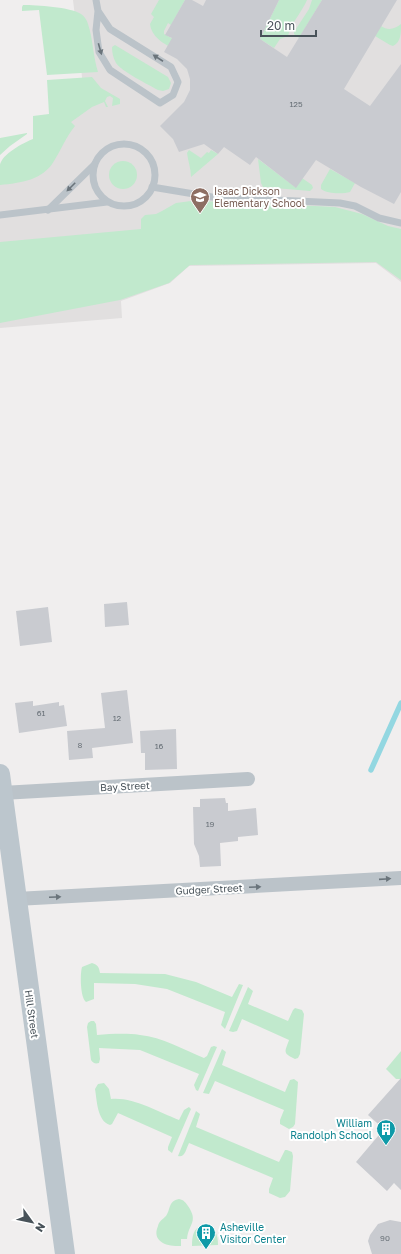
<svg xmlns="http://www.w3.org/2000/svg" width="401" height="1254" font-family="'Golos Text',sans-serif">
  <rect width="100%" height="100%" fill="#f0eeee"/>
  <!-- education -->
  <path fill="#e1dfdf" d="M 73,0 L 401,0 L 401,282 L 376,263 L 189,266 L 170,283 L 121,301 L 122,318 L 0,328 L 0,164 L 41,151 L 84,94 Z"/>
  <!-- green -->
  <g fill="#c1e9cd">
    <path d="M 159,0 L 185,0 L 171,25 L 168,23 L 164,31 L 164,34 L 173,39 L 182,53 C 169,46 152,40 150,24 L 154,17 L 151,14 Z"/>
    <path d="M 279,0 L 307,0 C 302,12 291,23 288,36 L 280,39 L 274,48 L 260,39 Z"/>
    <path d="M 312,0 L 322,0 L 299,38 L 294,34 L 294,32 L 309,9 Z"/>
    <path d="M 23,5 C 37,5 70,7 81,14 C 84,16 87,20 88,24 C 93,39 93,56 98,72 L 47,75 L 39,10 L 22,11 L 22,7 Z"/>
    <path d="M 401,24 C 401,33 401,42 393,46 L 390,45 L 375,36 L 381,26 C 388,31 395,29 401,24 Z"/>
    <path d="M 115,45 L 168,77 L 171,83 L 169,89 L 163,91 L 158,90 C 149,85 121,71 116,63 C 113,58 112,52 112,47 Z"/>
    <path d="M 92,77 L 101,88 L 120,99 L 120,104 L 112,106 L 113,98 L 110,96 L 107,97 L 105,101 L 108,107 L 106,107 L 104,102 L 92,107 L 71,122 L 75,126 C 66,137 61,150 54,161 C 43,180 21,183 0,185 C 0,179 0,171 0,165 C 2,154 23,143 33,139 L 33,116 L 49,114 L 47,80 Z"/>
    <path d="M 27,133 L 27,134 L 10,146 L 0,155 L 0,138 Z"/>
    <path d="M 189,150 L 201,158 L 207,152 L 209,153 L 211,150 L 218,154 L 191,177 C 191,169 188,161 187,153 Z"/>
    <path d="M 258,159 L 295,187 L 302,178 L 312,185 L 313,188 L 310,191 L 263,187 L 261,183 Z"/>
    <circle cx="123" cy="175" r="14"/>
    <path d="M 330,169 L 355,183 L 350,192 C 343,194 327,194 321,189 L 321,185 Z"/>
    <path d="M 191,201 L 234,202 L 335,207 L 362,214 L 388,226 L 401,229 L 401,280 L 376,262 L 190,265 L 169,283 L 120,300 L 0,323 L 0,242 L 141,229 L 141,219 L 145,215 L 156,214 L 162,211 L 176,203 Z"/>
    <path d="M 92,963 C 98,965 99,967 100,973 L 165,974 L 196,982 L 232,997 L 239,984 L 243,985 L 225,1029 L 221,1025 L 225,1012 L 167,989 L 135,984 L 94,983 L 94,999 L 86,1002 C 80,997 80,974 82,967 Z"/>
    <path d="M 248,987 L 253,991 L 248,1004 L 288,1021 L 293,1010 L 295,1008 L 302,1010 L 304,1014 L 300,1054 L 298,1058 L 295,1059 C 282,1053 285,1052 289,1040 L 242,1019 L 237,1031 L 233,1032 L 229,1031 Z"/>
    <path d="M 91,1021 L 94,1021 L 96,1024 L 97,1035 C 111,1034 126,1033 140,1035 C 162,1037 184,1050 204,1058 L 207,1056 L 211,1047 L 214,1046 L 217,1047 L 198,1091 L 196,1090 L 194,1085 L 199,1074 L 140,1050 L 99,1048 L 100,1059 L 99,1063 C 95,1064 93,1063 91,1060 L 87,1027 L 88,1023 Z"/>
    <path d="M 222,1049 L 226,1052 L 222,1065 L 285,1092 L 290,1080 L 294,1079 L 298,1082 L 295,1124 L 293,1127 L 289,1129 L 280,1124 L 280,1120 L 284,1110 L 215,1081 L 209,1094 L 203,1093 Z"/>
    <path d="M 401,1051 L 401,1079 L 396,1079 L 386,1069 Z"/>
    <path d="M 104,1083 L 109,1089 L 111,1099 C 134,1097 158,1112 179,1120 L 184,1110 L 189,1107 L 191,1109 L 172,1153 L 168,1150 L 168,1147 L 172,1137 L 118,1113 L 112,1124 L 110,1125 C 97,1121 97,1100 95,1089 L 98,1084 Z"/>
    <path d="M 196,1111 L 200,1114 L 196,1127 L 279,1162 L 285,1150 L 287,1150 L 292,1152 L 293,1156 L 290,1191 L 285,1197 L 280,1198 L 269,1193 L 269,1189 L 273,1178 L 189,1143 C 186,1149 185,1158 178,1156 Z"/>
    <path d="M 179,1199 C 184,1200 185,1202 188,1206 C 199,1222 188,1224 187,1239 L 181,1239 L 181,1246 C 168,1247 151,1242 158,1226 C 159,1221 163,1219 166,1216 C 171,1209 168,1201 179,1199 Z"/>
    <path d="M 203,1225 C 215,1226 218,1234 218,1245 L 192,1246 C 192,1236 193,1228 203,1225 Z"/>
  </g>
  <g fill="none" stroke-linecap="round" stroke-linejoin="round">
    <!-- stream -->
    <path stroke="#93d7e1" stroke-width="5.5" d="M 371,770 L 401,703"/>
  </g>
  <!-- building -->
  <g fill="#c9cbd0">
    <path d="M 185,0 L 192,0 L 203,6 L 206,0 L 279,0 L 260,39 L 287,57 L 322,0 L 397,0 L 344,89 L 370,106 L 401,64 L 401,192 L 394,204 L 361,187 L 316,160 L 296,188 L 256,157 L 250,165 L 224,147 L 218,154 L 204,144 L 179,152 L 173,139 L 160,126 L 184,102 L 190,90 L 190,79 L 187,69 L 177,59 L 164,52 L 172,38 L 165,35 Z"/>
    <path d="M 127,602 L 129,625 L 105,627 L 104,604 Z"/>
    <path d="M 48,607 L 52,642 L 20,646 L 16,611 Z"/>
    <path d="M 127,690 L 133,743 L 92,748 L 93,758 L 69,760 L 67,731 L 105,728 L 101,693 Z"/>
    <path d="M 33,701 L 33,706 L 59,702 L 59,706 L 64,705 L 67,726 L 19,733 L 15,703 Z"/>
    <path d="M 176,729 L 177,769 L 145,770 L 145,753 L 141,753 L 140,731 Z"/>
    <path d="M 225,798 L 226,803 L 228,803 L 228,811 L 256,808 L 258,835 L 238,837 L 238,841 L 220,843 L 221,866 L 200,867 L 199,856 L 194,844 L 193,807 L 200,807 L 200,799 Z"/>
    <path d="M 401,1078 L 401,1190 L 394,1183 L 387,1191 L 356,1162 L 384,1129 L 368,1115 Z"/>
    <path d="M 390,1220 L 401,1222 L 401,1254 L 372,1254 L 368,1241 L 370,1235 L 378,1224 Z"/>
  </g>
  <g fill="none" stroke-linecap="round" stroke-linejoin="round">
    <!-- lane -->
    <g stroke="#bbc3c9" stroke-width="7">
      <path d="M 96,0 L 98,11 L 96,30 L 99,52 L 110,70 L 160,103 L 173,95 L 178,82 L 171,67 L 110,29 L 98,11"/>
      <circle cx="124" cy="175" r="31"/>
      <path d="M 152,187 L 212,197 L 340,203 L 355,206 L 379,218 L 401,223"/>
      <path d="M 48,210 L 94,165"/>
      <path d="M 0,215 L 107,202"/>
    </g>
    <!-- street -->
    <g stroke="#bbc3c9" stroke-width="14">
      <path d="M 2,793 L 248,779"/>
      <path d="M 16,899 L 401,878"/>
    </g>
    <!-- secondary -->
    <path stroke="#bcc6cd" stroke-width="20" d="M 0,774 L 65,1254"/>
  </g>
  <!-- one-way arrows -->
  <defs><path id="oneway-solid" d="M-6-.8H1V-3.2L6.5 0L1 3.2V.8H-6Z"/></defs>
  <g fill="#6a747b">
    <use href="#oneway-solid" transform="translate(100 49) rotate(74)"/>
    <use href="#oneway-solid" transform="translate(158 58) rotate(-147)"/>
    <use href="#oneway-solid" transform="translate(71 187) rotate(135)"/>
    <use href="#oneway-solid" transform="translate(385 879) rotate(-4)"/>
    <use href="#oneway-solid" transform="translate(255 887) rotate(-3)"/>
    <use href="#oneway-solid" transform="translate(55 897) rotate(-3)"/>
  </g>
  <!-- icons -->
  <defs>
    <symbol id="school-pin" viewBox="-11 -11 22 30"><path d="M0 17L-7.5 6A9.5 9.5 0 1 1 7.5 6Z" fill="#8d6e63" stroke="#fff"/><path d="M0-5L7-2L0 1L-7-2ZM-4 1L0 2.5L4 1V4Q0 6-4 4Z" fill="#fff"/></symbol>
    <symbol id="building-pin" viewBox="-11 -11 22 30"><path d="M0 17L-7.5 6A9.5 9.5 0 1 1 7.5 6Z" fill="#0f9aa8" stroke="#fff"/><path d="M-4-6H4V6H1V3H-1V6H-4ZM-2.5-4.3h1.7v1.8h-1.7ZM.8-4.3h1.7v1.8H.8ZM-2.5-1h1.7V.8h-1.7ZM.8-1h1.7V.8H.8Z" fill="#fff"/></symbol>
  </defs>
  <g fill-rule="evenodd">
    <use href="#school-pin" x="189" y="186" width="22" height="30"/>
    <use href="#building-pin" x="375" y="1118" width="22" height="30"/>
    <use href="#building-pin" x="195" y="1222" width="22" height="30"/>
  </g>
  <g text-anchor="middle" dominant-baseline="central" stroke-width="4" stroke-linejoin="round" paint-order="stroke">
    <!-- number labels -->
    <g font-size="8" fill="#687077">
      <text x="296" y="104">125</text>
      <text x="41" y="713">61</text>
      <text x="117" y="718">12</text>
      <text x="80" y="745">8</text>
      <text x="159" y="746">16</text>
      <text x="210" y="824">19</text>
      <text x="385" y="1238">90</text>
    </g>
    <!-- education labels -->
    <g font-size="10" fill="#785e54" stroke="#fff" text-anchor="start">
      <text x="214" y="191">Isaac Dickson<tspan x="214" dy="12">Elementary School</tspan></text>
    </g>
    <!-- street labels -->
    <g font-size="10" fill="#485259" stroke="#fff">
      <text transform="translate(125 786) rotate(-3)">Bay Street</text>
      <text transform="translate(209 889) rotate(-3)">Gudger Street</text>
      <text transform="translate(32 1014) rotate(82)">Hill Street</text>
    </g>
    <!-- culture labels -->
    <g font-size="10" fill="#0d838f" stroke="#fff" text-anchor="end">
      <text x="372" y="1123">William<tspan x="372" dy="12">Randolph School</tspan></text>
      <text x="220" y="1227" text-anchor="start">Asheville<tspan x="220" dy="12">Visitor Center</tspan></text>
    </g>
  </g>
  <!-- north arrow -->
  <g transform="translate(32 1222) rotate(123)" stroke="#ffffff" stroke-width="3" paint-order="stroke">
  <path d="M0-3L7 15L0 10L-7 15Z" fill="#485259"/>
  <text y="-6" font-size="11" font-weight="bold" text-anchor="middle" fill="#485259">N</text>
  </g>
  <!-- scale -->
  <path d="M261 30v6h55v-6" fill="none" stroke="#485259" stroke-width="2"/>
  <text x="267" y="30" font-size="12" fill="#485259" stroke="#ffffff" stroke-width="3" paint-order="stroke">20 m</text>
</svg>
